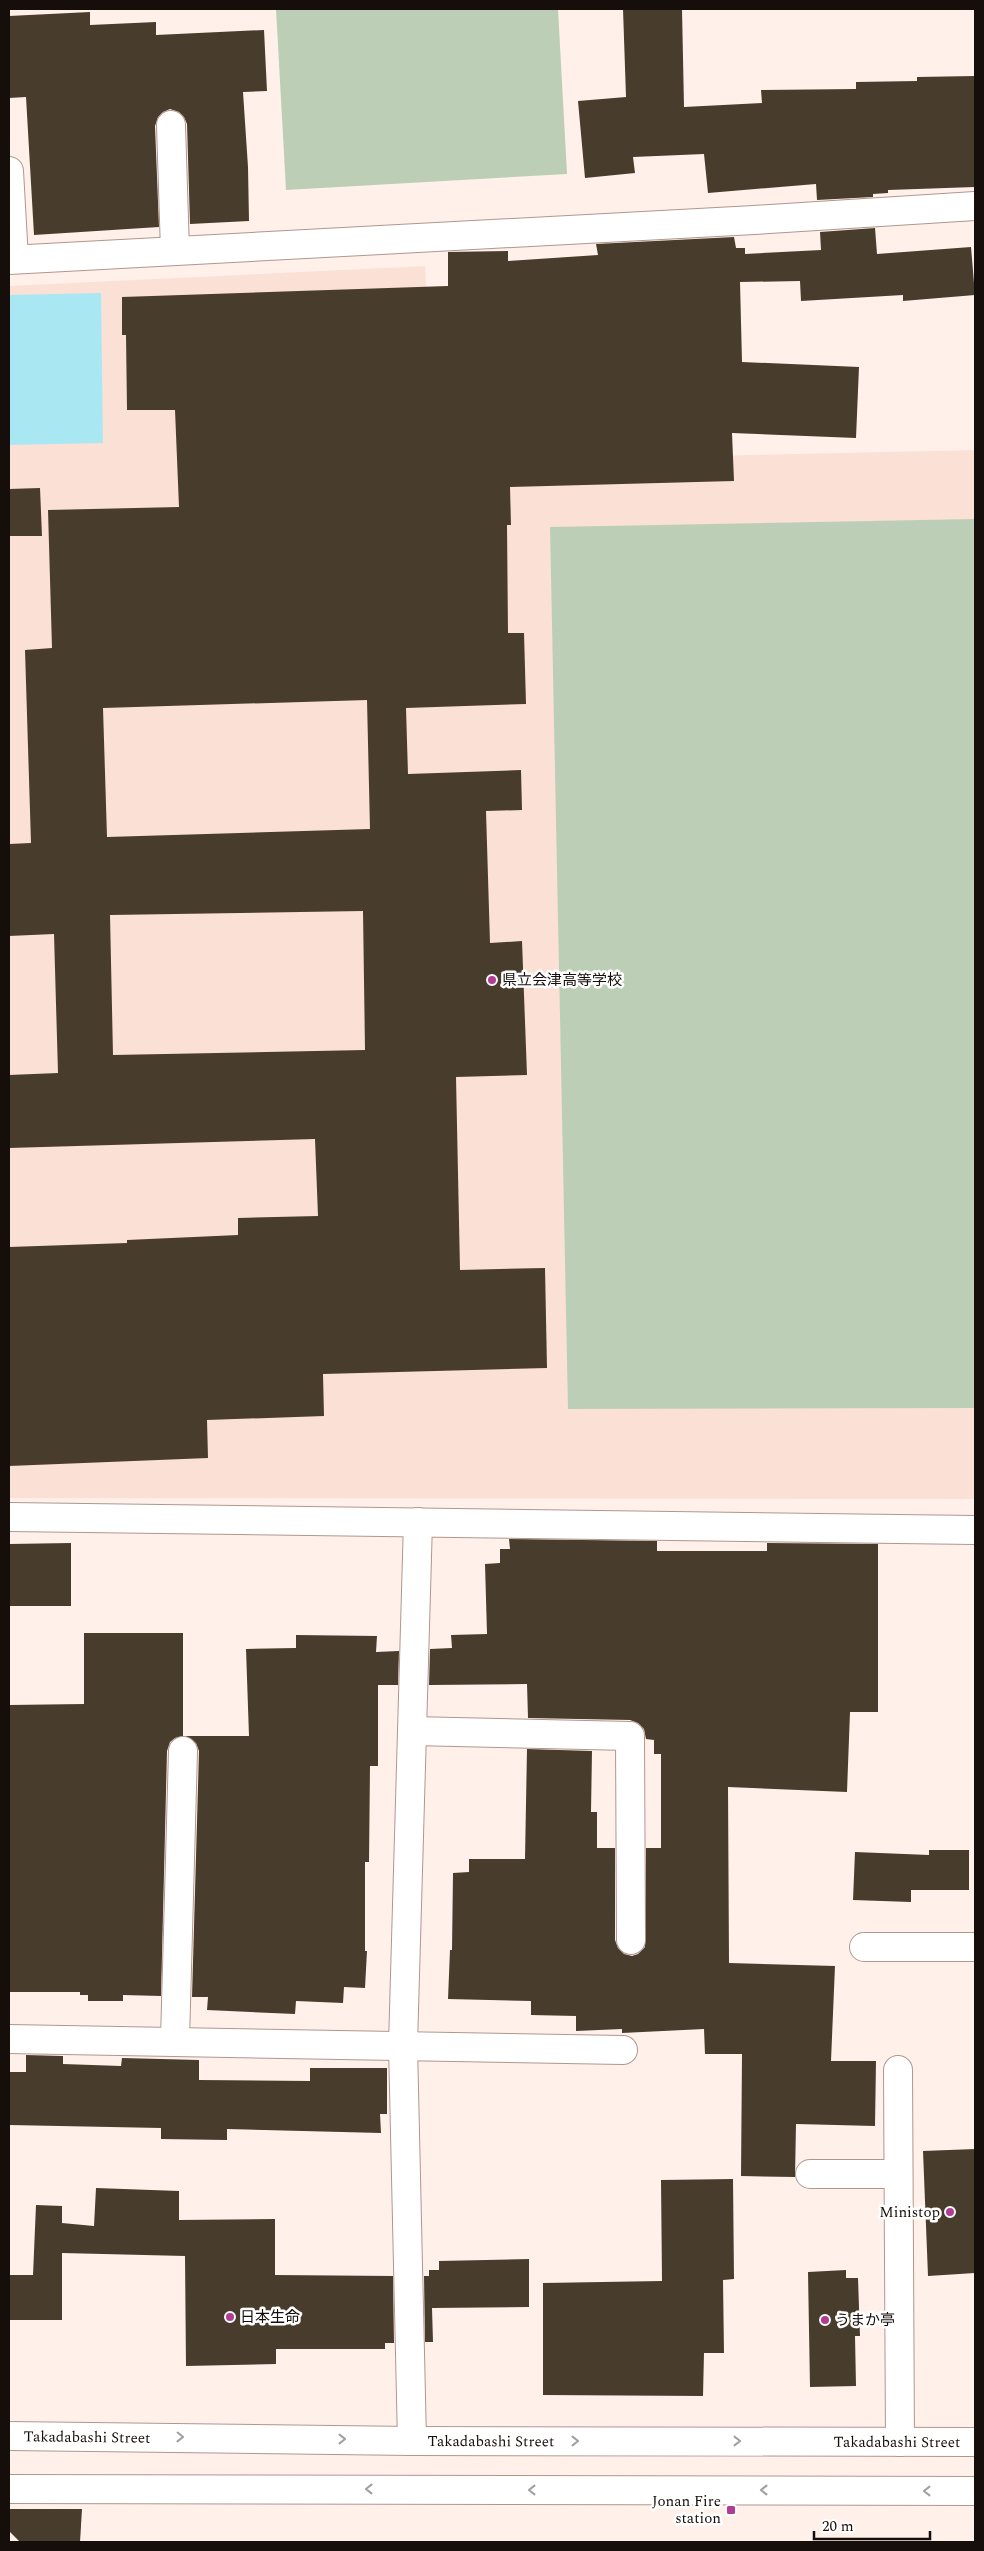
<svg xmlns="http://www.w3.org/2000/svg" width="984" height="2551" font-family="Spectral,'Noto Sans JP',serif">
  <rect width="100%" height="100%" fill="#fff0ea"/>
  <!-- built -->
  <path fill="#fbe0d6" d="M 425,266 L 435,462 L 975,450 L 975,1499 L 9,1498 L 9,286 Z"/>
  <!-- green -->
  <g fill="#bccfb6">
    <path d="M 276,9 L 558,9 L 567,174 L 286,190 Z"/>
    <path d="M 975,519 L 975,1408 L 568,1409 L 550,527 Z"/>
  </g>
  <!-- water -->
  <path fill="#a9e8f2" d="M 101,293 L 103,443 L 9,445 L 9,295 Z"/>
  <!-- building -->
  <g fill="#483d2d" fill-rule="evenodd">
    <path d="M 623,9 L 682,9 L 684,107 L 762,103 L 761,90 L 856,89 L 856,82 L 917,81 L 917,77 L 975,76 L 975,187 L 888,190 L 888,193 L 873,194 L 873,197 L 817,200 L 816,184 L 708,193 L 704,154 L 633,157 L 635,173 L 585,178 L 578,101 L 626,97 Z"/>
    <path d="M 90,12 L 90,25 L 156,22 L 156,35 L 264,30 L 267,91 L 243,92 L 248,167 L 249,221 L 190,224 L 187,124 L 184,117 L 179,112 L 170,109 L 163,112 L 158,117 L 155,126 L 159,227 L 34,235 L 26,97 L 9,98 L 9,16 Z"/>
    <path d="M 875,228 L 877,254 L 971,247 L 975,295 L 903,301 L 903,295 L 801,301 L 800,281 L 740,282 L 742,362 L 859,367 L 856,438 L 732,433 L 734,481 L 510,487 L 511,525 L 507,525 L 508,633 L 524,633 L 526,704 L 406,708 L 408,774 L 521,770 L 522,810 L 486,811 L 490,943 L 522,941 L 527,1075 L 456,1077 L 460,1270 L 545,1268 L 547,1368 L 323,1374 L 324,1416 L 207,1420 L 208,1458 L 9,1466 L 9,1247 L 127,1243 L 127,1240 L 238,1235 L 238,1218 L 318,1216 L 315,1139 L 9,1148 L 9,1075 L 58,1073 L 54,934 L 9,936 L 9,844 L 31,843 L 25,650 L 52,648 L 48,510 L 179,507 L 175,410 L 127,410 L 126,335 L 122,335 L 122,297 L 448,286 L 448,252 L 508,251 L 508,261 L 598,255 L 596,244 L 734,237 L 736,248 L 745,248 L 745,254 L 821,250 L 820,232 ZM 367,700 L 370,829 L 107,837 L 103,708 ZM 363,911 L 365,1050 L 113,1055 L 110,915 Z"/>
    <path d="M 40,488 L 42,536 L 9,536 L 9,489 Z"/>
    <path d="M 509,1539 L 657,1541 L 657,1551 L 767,1551 L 767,1543 L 878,1544 L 878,1712 L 850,1712 L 847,1792 L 728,1787 L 729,1963 L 835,1966 L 831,2061 L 876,2061 L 875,2126 L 796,2124 L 795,2177 L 741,2176 L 742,2054 L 705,2054 L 704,2029 L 622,2033 L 622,2029 L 576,2031 L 576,2016 L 531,2015 L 531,2001 L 448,1999 L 450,1950 L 452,1950 L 453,1873 L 469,1872 L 469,1859 L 525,1859 L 527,1749 L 592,1751 L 591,1812 L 597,1812 L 597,1848 L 615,1848 L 615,1940 L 618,1948 L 624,1954 L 632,1956 L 638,1954 L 645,1947 L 646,1848 L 661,1848 L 661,1754 L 654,1754 L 654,1740 L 646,1739 L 644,1729 L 638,1723 L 630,1720 L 528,1718 L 527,1684 L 429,1685 L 430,1649 L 452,1648 L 451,1635 L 487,1634 L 485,1564 L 500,1563 L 500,1549 L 510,1549 Z"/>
    <path d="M 71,1543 L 71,1606 L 9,1606 L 9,1544 Z"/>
    <path d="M 84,1633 L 183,1633 L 183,1736 L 175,1738 L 170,1742 L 167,1751 L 161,1996 L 123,1995 L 123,2001 L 88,2001 L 88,1995 L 80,1995 L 80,1992 L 9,1992 L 9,1705 L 84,1704 Z"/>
    <path d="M 296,1635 L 377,1636 L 376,1652 L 399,1651 L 398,1685 L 378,1685 L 378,1766 L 370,1766 L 369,1862 L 365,1862 L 365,1951 L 367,1951 L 365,1988 L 344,1987 L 343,2003 L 296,2001 L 295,2014 L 207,2010 L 208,1997 L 192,1997 L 199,1751 L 196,1743 L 185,1736 L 249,1736 L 246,1649 L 296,1648 Z"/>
    <path d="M 929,1850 L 969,1850 L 969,1890 L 911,1890 L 911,1902 L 853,1900 L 855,1852 L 929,1855 Z"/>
    <path d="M 26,2055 L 63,2056 L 63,2064 L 121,2066 L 122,2058 L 199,2060 L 199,2080 L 310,2081 L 310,2068 L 387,2068 L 387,2114 L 380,2114 L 381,2133 L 227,2129 L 227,2140 L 161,2139 L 161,2128 L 9,2125 L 9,2072 L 26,2072 Z"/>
    <path d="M 975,2149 L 975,2273 L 928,2276 L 923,2151 Z"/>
    <path d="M 733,2179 L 734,2279 L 723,2280 L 724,2353 L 704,2353 L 703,2396 L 543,2395 L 543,2283 L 662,2281 L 661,2180 Z"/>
    <path d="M 96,2188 L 179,2191 L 179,2220 L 275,2219 L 275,2275 L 393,2276 L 394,2343 L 385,2343 L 385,2349 L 276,2349 L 276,2364 L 186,2366 L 185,2256 L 62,2253 L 62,2320 L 9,2320 L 9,2275 L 33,2275 L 36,2205 L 62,2206 L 62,2223 L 94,2226 Z"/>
    <path d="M 529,2259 L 529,2307 L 432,2308 L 433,2342 L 425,2342 L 424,2276 L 429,2276 L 429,2270 L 439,2270 L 439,2261 Z"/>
    <path d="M 846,2270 L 846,2278 L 858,2278 L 860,2336 L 855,2336 L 856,2386 L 810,2387 L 808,2272 Z"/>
    <path d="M 9,2509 L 82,2509 L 80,2542 L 20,2542 L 9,2531 Z"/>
  </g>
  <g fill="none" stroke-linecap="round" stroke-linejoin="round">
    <defs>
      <g id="minor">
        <path d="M 171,125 L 175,251"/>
        <path d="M 9,171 L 14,259"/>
        <path d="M 9,260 L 754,220 L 975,206"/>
        <path d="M 9,1517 L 975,1530"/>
        <path d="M 412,1731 L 630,1736 L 631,1940"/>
        <path d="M 864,1947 L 975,1947"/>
        <path d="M 9,2039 L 623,2050"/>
        <path d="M 175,2040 L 183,1751"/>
        <path d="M 898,2070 L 900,2442"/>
        <path d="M 810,2174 L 898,2174"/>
        <path id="s1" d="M 9,2436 L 412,2441 L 975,2442"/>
        <path d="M 412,2441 L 403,2045 L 418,1522"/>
        <path d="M 9,2489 L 975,2491"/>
      </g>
    </defs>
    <!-- minor casing -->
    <use href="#minor" stroke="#af978e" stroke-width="30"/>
    <!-- minor -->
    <use href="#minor" stroke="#fff" stroke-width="28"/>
  </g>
  <!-- one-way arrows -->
  <defs><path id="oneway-chevron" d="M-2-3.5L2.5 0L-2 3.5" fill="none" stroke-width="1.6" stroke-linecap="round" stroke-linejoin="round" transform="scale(1.25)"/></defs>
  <g stroke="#a29f9d">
    <use href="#oneway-chevron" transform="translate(180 2437) rotate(1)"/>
    <use href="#oneway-chevron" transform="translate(342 2439)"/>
    <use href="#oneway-chevron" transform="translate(575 2441)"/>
    <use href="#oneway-chevron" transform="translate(737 2441)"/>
    <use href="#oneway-chevron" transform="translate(369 2489) rotate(-180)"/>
    <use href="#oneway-chevron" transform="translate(532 2490) rotate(-180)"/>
    <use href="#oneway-chevron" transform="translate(764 2490) rotate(-180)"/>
    <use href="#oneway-chevron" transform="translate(927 2491) rotate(-180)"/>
  </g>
  <!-- markers -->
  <g fill="#b03c94" stroke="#fff" stroke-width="2">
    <circle cx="492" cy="980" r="5"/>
    <circle cx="950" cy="2212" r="5"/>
    <circle cx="230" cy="2317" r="5"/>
    <circle cx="825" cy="2320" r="5"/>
    <rect x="726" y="2505" width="10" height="10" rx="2.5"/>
  </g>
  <g text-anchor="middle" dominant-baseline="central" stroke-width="5" stroke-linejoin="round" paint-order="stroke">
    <!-- poi labels -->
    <g font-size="15" fill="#160e0b" stroke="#fff" text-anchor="start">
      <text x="502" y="980">県立会津高等学校</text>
      <text x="940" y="2212" text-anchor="end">Ministop</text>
      <text x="240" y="2317">日本生命</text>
      <text x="835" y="2320">うまか亭</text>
      <text x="721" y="2501" text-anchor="end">Jonan Fire<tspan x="721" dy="17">station</tspan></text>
    </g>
    <!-- street labels -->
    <g font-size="15" fill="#160e0b" stroke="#fff">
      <text stroke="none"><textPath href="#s1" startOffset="78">Takadabashi Street</textPath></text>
      <text stroke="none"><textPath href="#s1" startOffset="482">Takadabashi Street</textPath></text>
      <text stroke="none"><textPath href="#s1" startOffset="888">Takadabashi Street</textPath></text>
    </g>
  </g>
  <!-- border -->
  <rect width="984" height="2551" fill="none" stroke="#160e0b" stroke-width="20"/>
  <!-- scale -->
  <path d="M814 2531v8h116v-8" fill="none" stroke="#160e0b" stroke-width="2.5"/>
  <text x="822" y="2531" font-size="15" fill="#160e0b" stroke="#ffffff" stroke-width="4" paint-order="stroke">20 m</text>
</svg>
